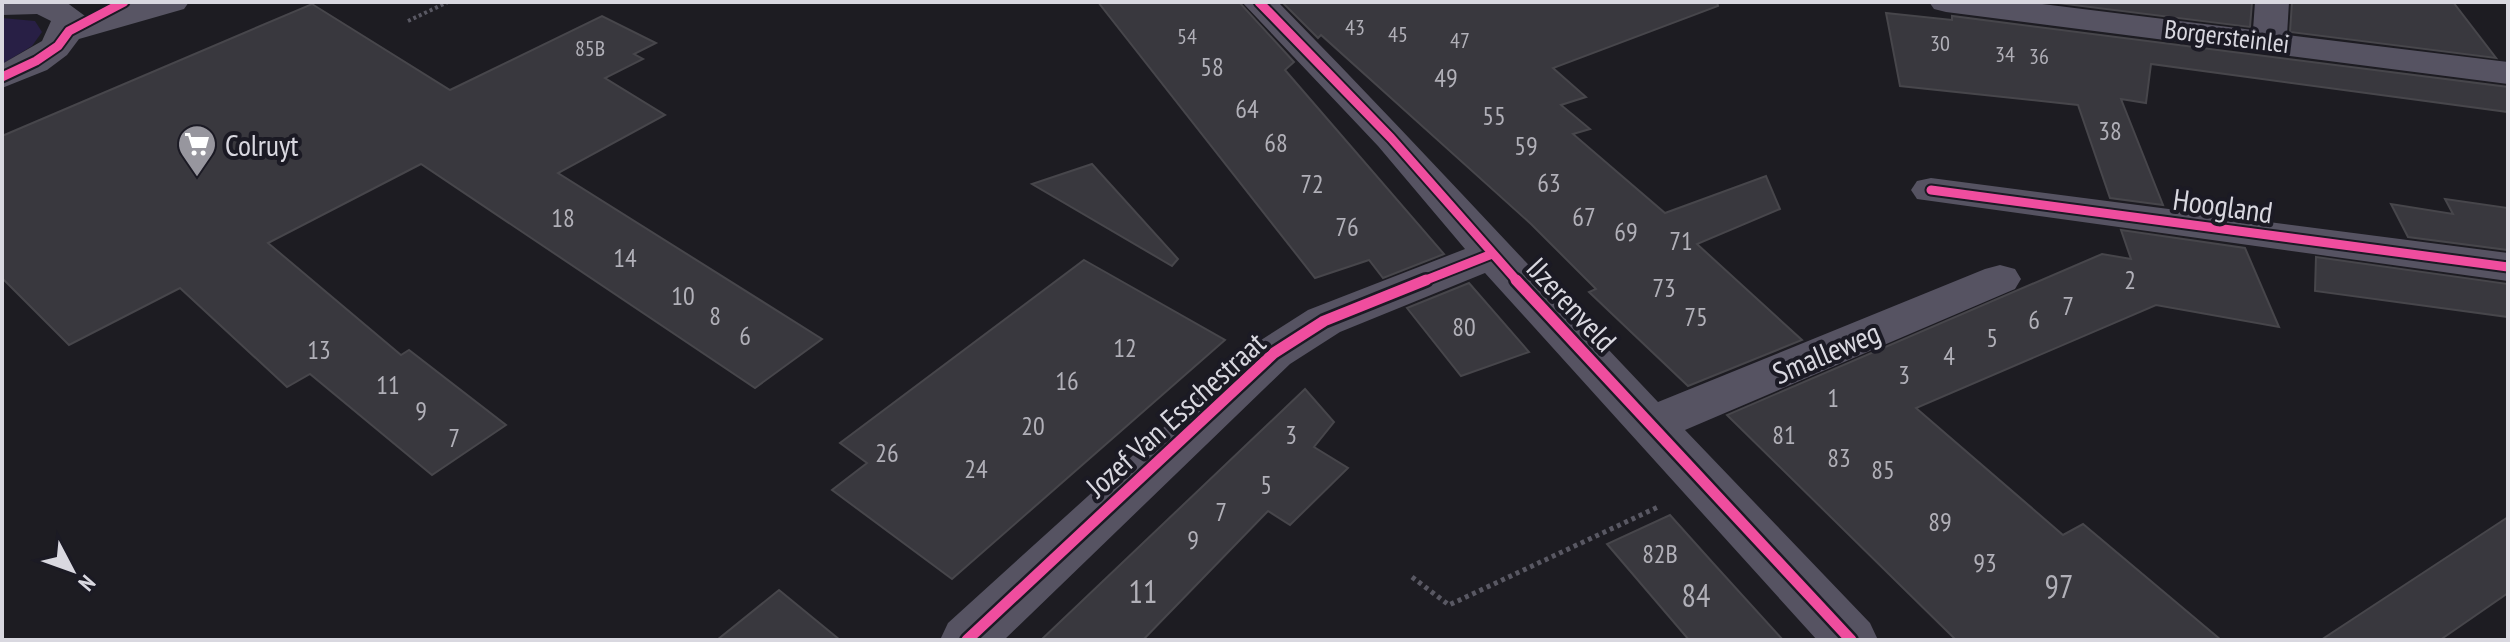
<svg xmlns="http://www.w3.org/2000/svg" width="2510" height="642" font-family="'PT Sans Narrow',sans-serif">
  <rect width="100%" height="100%" fill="#1d1c22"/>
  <!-- green -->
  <path fill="#281f45" d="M 2,18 L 35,21 L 42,32 L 32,46 L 2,64 Z"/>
  <!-- building -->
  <g fill="#39383e" stroke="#47464b" stroke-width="2">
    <path d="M 1098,2 L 1239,2 L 1294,62 L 1285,70 L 1444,254 L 1383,278 L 1369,260 L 1315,278 Z"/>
    <path d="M 1282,2 L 1717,2 L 1718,6 L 1553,68 L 1586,97 L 1561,105 L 1590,129 L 1573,134 L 1665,213 L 1766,176 L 1780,209 L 1697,244 L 1802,340 L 1688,386 L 1589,292 L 1596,289 L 1531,224 L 1321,35 L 1318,38 Z"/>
    <path d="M 2050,2 L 2252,2 L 2250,27 Z"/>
    <path d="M 2292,2 L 2453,2 L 2496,58 L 2290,32 Z"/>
    <path d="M 312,4 L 450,90 L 602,16 L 656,43 L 634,54 L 643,59 L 605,78 L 665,115 L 558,173 L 822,339 L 755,388 L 421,164 L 268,243 L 401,355 L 409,350 L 506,425 L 432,475 L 310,374 L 287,387 L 180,288 L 69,345 L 2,278 L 2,136 Z"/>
    <path d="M 1886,13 L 1952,20 L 1952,16 L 2508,87 L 2508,112 L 2151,64 L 2146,103 L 2121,99 L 2163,205 L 2110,198 L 2078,105 L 1900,86 Z"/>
    <path d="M 1092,164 L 1178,259 L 1172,266 L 1032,184 Z"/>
    <path d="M 2445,199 L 2508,208 L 2508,250 L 2408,237 L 2391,204 L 2453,214 Z"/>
    <path d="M 2121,230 L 2245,248 L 2279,327 L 2156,305 L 1916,408 L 2063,535 L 2083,524 L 2221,640 L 1956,640 L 1727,415 L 2102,254 L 2131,259 Z"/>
    <path d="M 2316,257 L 2508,284 L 2508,317 L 2315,291 Z"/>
    <path d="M 1084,260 L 1225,340 L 952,579 L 832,490 L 867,463 L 840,443 Z"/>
    <path d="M 1469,283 L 1529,352 L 1461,376 L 1407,308 Z"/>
    <path d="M 1305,389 L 1334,422 L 1314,447 L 1348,468 L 1290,525 L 1268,511 L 1143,640 L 1041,640 Z"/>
    <path d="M 1670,515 L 1713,563 L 1783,640 L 1689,640 L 1607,544 Z"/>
    <path d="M 2508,517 L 2508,593 L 2440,640 L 2321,640 Z"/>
    <path d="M 779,590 L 840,640 L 717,640 Z"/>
  </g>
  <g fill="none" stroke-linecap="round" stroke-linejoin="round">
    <!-- path-far1 -->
    <path stroke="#595863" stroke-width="4" stroke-dasharray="3 3" stroke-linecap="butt" d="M 408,21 L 448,2"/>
    <!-- path -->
    <path stroke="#595863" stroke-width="5" stroke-dasharray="4 4" stroke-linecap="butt" d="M 1412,577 L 1449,605 L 1660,506"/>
    <!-- minor -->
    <g fill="#565362" fill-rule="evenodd">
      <path d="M 1242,2 L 1278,2 C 1407,133 1531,269 1658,402 L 1985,269 L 2000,265 L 2015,269 L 2021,279 L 2015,289 L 1685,430 L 1870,623 L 1878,640 L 1817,640 L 1485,273 L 1340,332 L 1290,364 L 1004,640 L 940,640 L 948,623 L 1258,342 L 1308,310 L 1465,249 L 1378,146 Z"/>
      <path d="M 1929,2 L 2026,2 L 2253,30 L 2255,2 L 2289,2 L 2287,35 L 2508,62 L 2508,84 L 1946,12 L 1934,9 Z"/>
      <path d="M 1931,178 L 2508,253 L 2508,281 L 1917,199 L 1911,190 L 1917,181 Z"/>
    </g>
    <!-- major -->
    <path fill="#585564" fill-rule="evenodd" d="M 2,2 L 66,2 L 85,16 L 135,2 L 189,2 L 184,9 L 79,39 L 67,55 L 47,70 L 2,88 L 2,64 L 42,41 L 51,21 L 37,14 L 2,15 Z"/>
    <defs>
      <g id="cycleway-far1">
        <path d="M 1259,2 L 1391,138 L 1518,282"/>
        <path d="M 2,77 L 36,61 L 58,46 L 69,31 L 124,2"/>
        <path d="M 1931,190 L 2508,267"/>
        <path d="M 1421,282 L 1492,254"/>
      </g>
      <g id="cycleway">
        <path d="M 1516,280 L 1851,640"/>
        <path d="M 967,640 L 1274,353 L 1324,321 L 1426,280"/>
      </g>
    </defs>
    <!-- cycleway-far1 casing -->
    <use href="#cycleway-far1" stroke="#1b1a24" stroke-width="13"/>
    <!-- cycleway casing -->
    <use href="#cycleway" stroke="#1b1a24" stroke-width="16"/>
    <!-- cycleway-far1 -->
    <use href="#cycleway-far1" stroke="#ef4d9e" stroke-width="9"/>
    <!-- cycleway -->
    <use href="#cycleway" stroke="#ef4d9e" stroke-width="11"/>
  </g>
  <!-- icons -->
  <defs>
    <symbol id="supermarket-pin" viewBox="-11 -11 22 30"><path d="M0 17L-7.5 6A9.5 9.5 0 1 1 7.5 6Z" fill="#97969e" stroke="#1b1a24"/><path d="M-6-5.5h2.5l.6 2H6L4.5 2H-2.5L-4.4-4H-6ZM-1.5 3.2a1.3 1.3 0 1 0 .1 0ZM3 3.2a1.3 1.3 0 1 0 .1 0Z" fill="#fff"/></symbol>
  </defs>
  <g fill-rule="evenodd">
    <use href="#supermarket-pin" x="175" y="122" width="44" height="60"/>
  </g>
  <g text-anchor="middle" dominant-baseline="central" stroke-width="8" stroke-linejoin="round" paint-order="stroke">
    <!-- far-number labels -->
    <g font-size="22" fill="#b1b0b8">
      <text x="1355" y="27">43</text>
      <text x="1398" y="34">45</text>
      <text x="1187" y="36">54</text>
      <text x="1460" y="40">47</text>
      <text x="1940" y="43">30</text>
      <text x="590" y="48">85B</text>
      <text x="2005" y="54">34</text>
      <text x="2039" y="56">36</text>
    </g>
    <!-- far-street labels -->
    <g font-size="26" fill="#d9d8e0" stroke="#1b1a24">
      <text transform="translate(2227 36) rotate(7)">Borgersteinlei</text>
    </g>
    <!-- number labels -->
    <g font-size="26" fill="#b1b0b8">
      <text x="1212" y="66">58</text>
      <text x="1446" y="77">49</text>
      <text x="1247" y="108">64</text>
      <text x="1494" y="115">55</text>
      <text x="2110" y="130">38</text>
      <text x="1276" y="142">68</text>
      <text x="1526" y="145">59</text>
      <text x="1549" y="182">63</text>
      <text x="1312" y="183">72</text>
      <text x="1584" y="216">67</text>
      <text x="563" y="217">18</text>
      <text x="1347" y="226">76</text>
      <text x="1626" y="231">69</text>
      <text x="1681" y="240">71</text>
      <text x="625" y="257">14</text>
      <text x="2130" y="279">2</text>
      <text x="1664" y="287">73</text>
      <text x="683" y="295">10</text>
      <text x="2068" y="305">7</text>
      <text x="715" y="315">8</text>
      <text x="1696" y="316">75</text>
      <text x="2034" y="319">6</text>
      <text x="1464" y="326">80</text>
      <text x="745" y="335">6</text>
      <text x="1992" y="337">5</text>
      <text x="1125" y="347">12</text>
      <text x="319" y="349">13</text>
      <text x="1949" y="355">4</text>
      <text x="1904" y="374">3</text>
      <text x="1067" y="380">16</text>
      <text x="388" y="384">11</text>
      <text x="1833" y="397">1</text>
      <text x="421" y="410">9</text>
      <text x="1033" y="425">20</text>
      <text x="1291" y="434">3</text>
      <text x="1784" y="434">81</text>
      <text x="454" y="437">7</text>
      <text x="887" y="452">26</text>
      <text x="1839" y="457">83</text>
      <text x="976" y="468">24</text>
      <text x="1883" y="469">85</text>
      <text x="1266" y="484">5</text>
      <text x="1221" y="511">7</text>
      <text x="1940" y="521">89</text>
      <text x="1193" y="539">9</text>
      <text x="1660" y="553">82B</text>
      <text x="1985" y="562">93</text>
    </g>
    <!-- poi labels -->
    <g font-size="30" fill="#d9d8e0" stroke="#1b1a24" text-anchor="start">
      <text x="225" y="144">Colruyt</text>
    </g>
    <!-- street labels -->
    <g font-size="30" fill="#d9d8e0" stroke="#1b1a24">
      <text transform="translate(2223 205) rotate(8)">Hoogland</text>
      <text transform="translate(1572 304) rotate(47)">IJzerenveld</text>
      <text transform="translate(1826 352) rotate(-23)">Smalleweg</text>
      <text transform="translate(1175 414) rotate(-42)">Jozef Van Esschestraat</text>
    </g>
    <!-- near-number labels -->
    <g font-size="32" fill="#b1b0b8">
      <text x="2059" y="586">97</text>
      <text x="1143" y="591">11</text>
      <text x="1696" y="595">84</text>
    </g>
  </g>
  <!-- border -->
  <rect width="2510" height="642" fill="none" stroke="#d9d8e0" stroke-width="8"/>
  <!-- north arrow -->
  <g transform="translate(72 570) rotate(131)" stroke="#1b1a24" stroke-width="6" paint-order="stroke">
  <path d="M0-6L14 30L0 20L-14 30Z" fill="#d9d8e0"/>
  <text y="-12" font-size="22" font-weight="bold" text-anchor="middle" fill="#d9d8e0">N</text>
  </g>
</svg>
